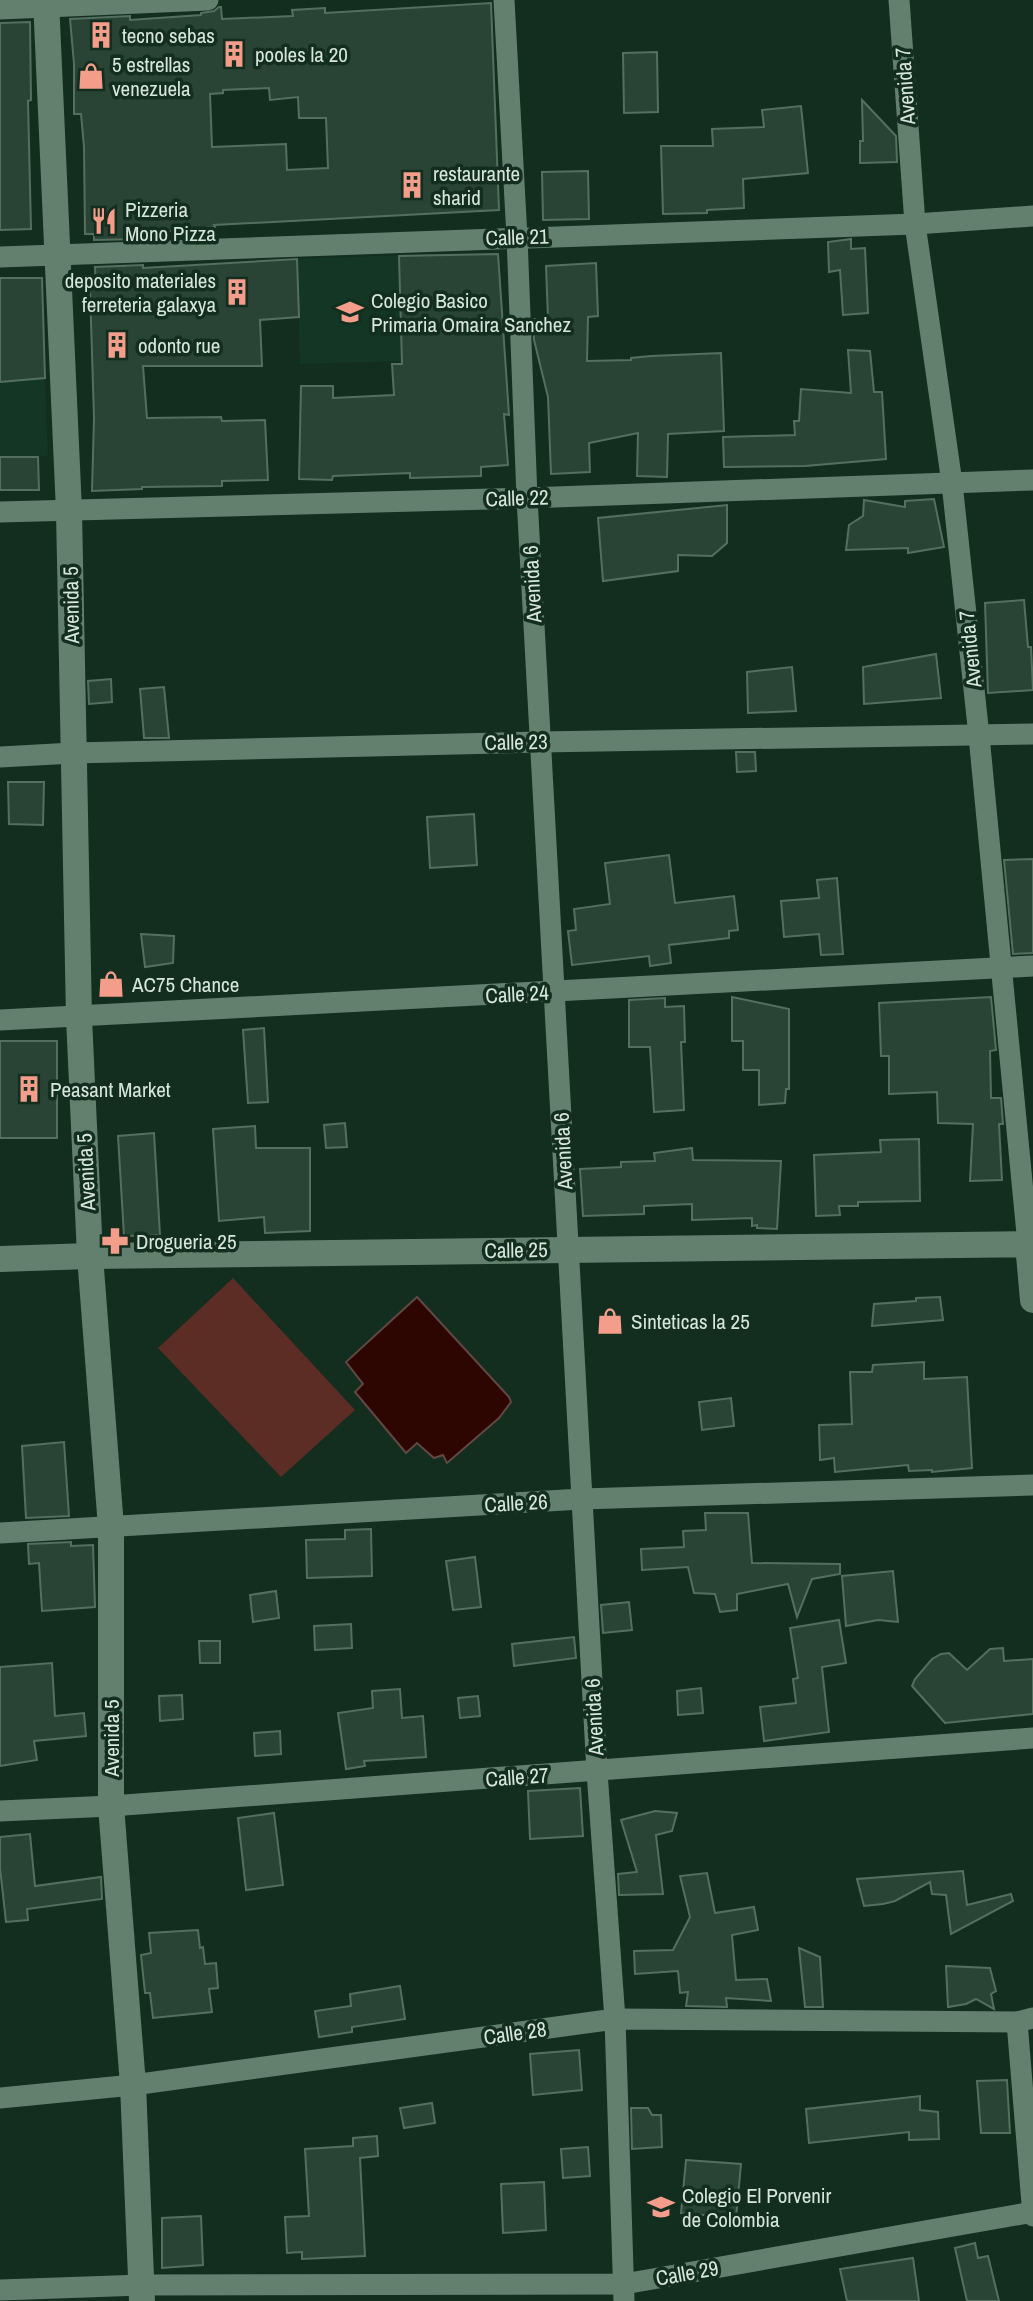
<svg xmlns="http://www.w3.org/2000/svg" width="1033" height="2301" font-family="'Archivo Narrow',sans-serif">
  <rect width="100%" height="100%" fill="#132d1f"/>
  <!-- built -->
  <g fill="#143624">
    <path d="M 399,255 L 402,361 L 300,364 L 297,259 Z"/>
    <path d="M 45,378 L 48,456 L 0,457 L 0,382 Z"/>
  </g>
  <!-- green -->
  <path fill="#5b2d24" d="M 233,1278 L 355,1410 L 281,1477 L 158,1348 Z"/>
  <!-- water -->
  <path fill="#2d0501" stroke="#604843" stroke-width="2" d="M 417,1297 L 509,1397 L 511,1402 L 499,1418 L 447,1463 L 443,1455 L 434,1458 L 417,1443 L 406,1453 L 355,1392 L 363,1384 L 346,1362 Z"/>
  <!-- building -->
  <g fill="#294435" stroke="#546f5f" stroke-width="2" fill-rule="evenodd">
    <path d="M 491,3 L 499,210 L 214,225 L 215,227 L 141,234 L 141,239 L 94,240 L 94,234 L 85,234 L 84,147 L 81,114 L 74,114 L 74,64 L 70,19 L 130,16 L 130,20 L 201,15 L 201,13 L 214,11 L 219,7 L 221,7 L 222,19 L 293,16 L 292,10 L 325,8 L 325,13 ZM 269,88 L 270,100 L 298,97 L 299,118 L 326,118 L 328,168 L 287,170 L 286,144 L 212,147 L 210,94 L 223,93 L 223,90 Z"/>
    <path d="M 30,22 L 31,100 L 28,101 L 31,229 L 0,230 L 0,23 Z"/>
    <path d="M 657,52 L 658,112 L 624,113 L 623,53 Z"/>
    <path d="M 862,100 L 896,136 L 897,162 L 860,163 L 860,141 L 863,141 Z"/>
    <path d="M 801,106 L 808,173 L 743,179 L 744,208 L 707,210 L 707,213 L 663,214 L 661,146 L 713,146 L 712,129 L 764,127 L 762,110 Z"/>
    <path d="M 588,171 L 589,219 L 543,220 L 542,172 Z"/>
    <path d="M 851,239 L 851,249 L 865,248 L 868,313 L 843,315 L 840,270 L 829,272 L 828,242 Z"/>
    <path d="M 498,254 L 509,415 L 504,414 L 508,465 L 481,467 L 481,476 L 410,478 L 410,473 L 333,476 L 332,480 L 299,479 L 301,386 L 333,386 L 333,398 L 394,395 L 392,364 L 402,364 L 399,256 Z"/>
    <path d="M 297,259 L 299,317 L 260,320 L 262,366 L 143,366 L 147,418 L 221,417 L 222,421 L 265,420 L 268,480 L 222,481 L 222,486 L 142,487 L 142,489 L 92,491 L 94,418 L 90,289 L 96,289 L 95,267 L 143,265 L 143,268 Z"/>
    <path d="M 596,263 L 598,316 L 588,317 L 587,361 L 631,360 L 631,358 L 651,356 L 721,353 L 724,431 L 668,434 L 667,477 L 637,476 L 638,433 L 589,443 L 590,472 L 551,474 L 548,397 L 534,340 L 533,319 L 548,319 L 546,266 Z"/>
    <path d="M 0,278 L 42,278 L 45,378 L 0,382 Z"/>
    <path d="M 848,350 L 870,351 L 874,392 L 882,392 L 886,459 L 805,466 L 724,467 L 723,437 L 795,435 L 794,421 L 799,421 L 801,389 L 851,393 Z"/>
    <path d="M 0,457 L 38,457 L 39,490 L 0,490 Z"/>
    <path d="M 934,499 L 944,547 L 908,553 L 908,548 L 846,550 L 849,525 L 863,516 L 864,500 L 905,507 L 905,501 Z"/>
    <path d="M 727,505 L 727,543 L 712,556 L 678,555 L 678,571 L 603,581 L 598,518 Z"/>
    <path d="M 1024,600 L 1028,647 L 1031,647 L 1033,690 L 988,693 L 985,603 Z"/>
    <path d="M 936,654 L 941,698 L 864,704 L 863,667 Z"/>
    <path d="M 792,667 L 796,711 L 748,713 L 747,672 Z"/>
    <path d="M 111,679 L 112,702 L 89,704 L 88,681 Z"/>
    <path d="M 164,687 L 169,738 L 144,738 L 140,689 Z"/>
    <path d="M 736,752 L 755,752 L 756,771 L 737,772 Z"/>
    <path d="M 8,782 L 44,782 L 43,825 L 9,824 Z"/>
    <path d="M 474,814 L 477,865 L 430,868 L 427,817 Z"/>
    <path d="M 669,855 L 675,903 L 734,896 L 738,930 L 729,931 L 729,938 L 669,945 L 671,963 L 650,966 L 649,956 L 572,965 L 568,931 L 576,930 L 574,909 L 610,904 L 605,863 Z"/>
    <path d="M 1033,859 L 1033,953 L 1013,954 L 1004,860 Z"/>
    <path d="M 837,878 L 843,954 L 821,955 L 819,934 L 784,937 L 781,901 L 819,898 L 817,880 Z"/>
    <path d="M 141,934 L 174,936 L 173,963 L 145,967 Z"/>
    <path d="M 732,997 L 789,1009 L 789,1089 L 786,1089 L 785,1103 L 759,1105 L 759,1070 L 743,1070 L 743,1041 L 732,1041 Z"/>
    <path d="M 991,997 L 996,1050 L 990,1051 L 991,1098 L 1001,1098 L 1003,1124 L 999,1124 L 1002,1180 L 970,1181 L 973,1124 L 938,1123 L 937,1092 L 889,1094 L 889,1056 L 881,1056 L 879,1003 Z"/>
    <path d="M 665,998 L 665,1007 L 684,1006 L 685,1042 L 681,1042 L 684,1110 L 654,1112 L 650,1047 L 629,1047 L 629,1000 Z"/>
    <path d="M 264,1028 L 268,1102 L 248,1103 L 243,1030 Z"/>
    <rect x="0" y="1041" width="57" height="97"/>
    <path d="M 345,1123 L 347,1147 L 326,1148 L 324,1125 Z"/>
    <path d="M 255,1126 L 256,1148 L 310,1148 L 310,1231 L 265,1233 L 264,1217 L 219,1221 L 213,1129 Z"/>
    <path d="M 154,1133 L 160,1235 L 124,1236 L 118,1136 Z"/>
    <path d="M 919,1139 L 920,1201 L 858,1202 L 858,1206 L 839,1206 L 840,1215 L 816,1216 L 814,1155 L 881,1152 L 880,1140 Z"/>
    <path d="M 692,1148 L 693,1160 L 781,1161 L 777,1229 L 757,1228 L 757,1225 L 752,1226 L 752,1218 L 692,1220 L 692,1204 L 644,1206 L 644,1214 L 583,1216 L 580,1169 L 621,1167 L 621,1162 L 655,1161 L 654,1153 Z"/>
    <path d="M 940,1297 L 943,1320 L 872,1326 L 874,1304 L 916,1301 L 916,1298 Z"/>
    <path d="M 924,1362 L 924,1379 L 967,1377 L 972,1468 L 932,1472 L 932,1470 L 909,1471 L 908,1465 L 835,1472 L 834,1458 L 820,1460 L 819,1425 L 852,1424 L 850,1372 L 872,1372 L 873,1365 Z"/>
    <path d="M 731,1398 L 734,1426 L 702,1430 L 699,1402 Z"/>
    <path d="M 64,1442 L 69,1516 L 26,1518 L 22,1446 Z"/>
    <path d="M 705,1513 L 748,1513 L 752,1563 L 840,1564 L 840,1574 L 812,1579 L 797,1617 L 788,1584 L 737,1594 L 737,1610 L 720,1612 L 715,1594 L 694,1593 L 688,1567 L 642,1570 L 641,1549 L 684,1547 L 683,1531 L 706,1530 Z"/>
    <path d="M 371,1529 L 372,1576 L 307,1578 L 306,1540 L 345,1539 L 345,1530 Z"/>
    <path d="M 71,1542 L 71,1546 L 93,1545 L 95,1607 L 42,1611 L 39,1563 L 29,1564 L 28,1544 Z"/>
    <path d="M 475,1557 L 481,1607 L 453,1610 L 446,1561 Z"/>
    <path d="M 893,1571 L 898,1622 L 878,1620 L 846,1626 L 842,1576 Z"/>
    <path d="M 276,1591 L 279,1618 L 253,1622 L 250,1595 Z"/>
    <path d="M 629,1602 L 632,1630 L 603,1633 L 601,1605 Z"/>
    <path d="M 839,1620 L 846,1663 L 822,1667 L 829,1732 L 764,1741 L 760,1707 L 796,1703 L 793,1679 L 798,1678 L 790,1628 Z"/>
    <path d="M 351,1624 L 352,1648 L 315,1650 L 314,1626 Z"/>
    <path d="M 574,1637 L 576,1658 L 514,1666 L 512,1644 Z"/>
    <path d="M 199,1641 L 220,1641 L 220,1663 L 200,1663 Z"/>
    <path d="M 1003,1648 L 1004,1661 L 1033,1659 L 1033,1714 L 945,1723 L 912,1686 L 915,1679 L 932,1659 L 941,1654 L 949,1653 L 967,1670 L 990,1649 Z"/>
    <path d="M 52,1663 L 55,1716 L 84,1713 L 86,1736 L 34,1741 L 37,1760 L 0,1766 L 0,1667 Z"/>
    <path d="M 701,1688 L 703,1713 L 678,1715 L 677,1691 Z"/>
    <path d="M 400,1689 L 402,1718 L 423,1716 L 426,1757 L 364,1761 L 365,1766 L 346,1769 L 338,1713 L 373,1708 L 372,1691 Z"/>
    <path d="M 182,1695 L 183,1719 L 160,1721 L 159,1696 Z"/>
    <path d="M 478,1696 L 480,1716 L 460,1718 L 458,1698 Z"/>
    <path d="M 280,1731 L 281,1754 L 255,1756 L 254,1733 Z"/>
    <path d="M 580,1788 L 583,1836 L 530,1839 L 528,1791 Z"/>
    <path d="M 655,1811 L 677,1813 L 672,1831 L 656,1835 L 663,1894 L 619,1895 L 618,1874 L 637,1872 L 621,1820 Z"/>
    <path d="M 274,1813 L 283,1885 L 246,1890 L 238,1818 Z"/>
    <path d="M 30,1834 L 35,1886 L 101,1877 L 102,1899 L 27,1909 L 28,1920 L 6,1922 L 0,1868 L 0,1837 Z"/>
    <path d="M 963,1871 L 967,1905 L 1011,1894 L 1013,1901 L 951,1934 L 946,1895 L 932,1894 L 930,1882 L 895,1901 L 883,1904 L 864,1906 L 857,1879 Z"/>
    <path d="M 707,1873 L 715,1913 L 754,1907 L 758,1930 L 732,1935 L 736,1980 L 767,1979 L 771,2001 L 726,1998 L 727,2007 L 686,2006 L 688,1992 L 680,1993 L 678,1971 L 635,1974 L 634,1951 L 673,1950 L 690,1917 L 680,1876 Z"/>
    <path d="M 198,1930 L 200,1948 L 203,1947 L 205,1964 L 216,1963 L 218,1988 L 209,1989 L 212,2012 L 153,2018 L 150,1993 L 145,1993 L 141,1955 L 151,1953 L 149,1933 Z"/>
    <path d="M 799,1948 L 820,1957 L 823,2007 L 805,2007 Z"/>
    <path d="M 946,1966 L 990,1968 L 996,1991 L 991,1994 L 994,2009 L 976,1999 L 966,2004 L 948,2007 Z"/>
    <path d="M 400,1986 L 405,2019 L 352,2027 L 352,2032 L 319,2037 L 315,2011 L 351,2006 L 350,1994 Z"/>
    <path d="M 579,2050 L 582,2090 L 533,2095 L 530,2054 Z"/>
    <path d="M 1007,2080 L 1010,2133 L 981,2133 L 977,2081 Z"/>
    <path d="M 920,2096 L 920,2110 L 938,2112 L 939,2139 L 909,2140 L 909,2132 L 809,2143 L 806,2109 Z"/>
    <path d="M 432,2103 L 435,2123 L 404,2128 L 400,2108 Z"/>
    <path d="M 631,2108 L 648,2108 L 652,2115 L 661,2115 L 662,2147 L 632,2149 Z"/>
    <path d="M 377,2136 L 378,2156 L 360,2158 L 365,2256 L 302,2259 L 302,2252 L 287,2253 L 285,2217 L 309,2216 L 305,2149 L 353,2146 L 353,2138 Z"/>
    <path d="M 588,2147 L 590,2176 L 563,2178 L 561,2149 Z"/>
    <path d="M 686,2160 L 741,2164 L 736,2218 L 681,2213 Z"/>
    <path d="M 544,2182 L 546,2230 L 503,2233 L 501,2184 Z"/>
    <path d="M 201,2216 L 203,2265 L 162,2268 L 162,2218 Z"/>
    <path d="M 975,2243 L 978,2258 L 988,2256 L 999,2301 L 967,2301 L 955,2248 Z"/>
    <path d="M 913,2258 L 919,2301 L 847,2301 L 840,2269 Z"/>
  </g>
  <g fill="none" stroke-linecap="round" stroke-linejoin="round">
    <!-- minor -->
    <g stroke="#63806e" stroke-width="21">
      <path d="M 504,0 L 517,237 L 527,498 L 597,1772 L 615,2019 L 624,2301"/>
      <path d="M 899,0 L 915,224 L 952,483 L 979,736 L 1028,1244 L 1033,1244"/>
      <path d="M 0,9 L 208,0"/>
      <path d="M 0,257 L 915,224 L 1033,216"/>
      <path d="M 0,512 L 527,498 L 1033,480"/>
      <path d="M 0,757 L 73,753 L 540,742 L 1033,734"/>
      <path d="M 0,1020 L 1033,966"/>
      <path d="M 0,1533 L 582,1499 L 1033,1485"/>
      <path d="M 0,1811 L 111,1806 L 1033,1738"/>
      <path d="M 1017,2022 L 1033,2216"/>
      <path d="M 0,2098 L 133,2085 L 615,2019 L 1017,2022 L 1033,2018"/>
      <path d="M 0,2290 L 142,2285 L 624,2284 L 1033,2212"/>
    </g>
    <!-- tertiary -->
    <g stroke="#63806e" stroke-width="26">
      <path d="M 46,0 L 69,511 L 79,1018 L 90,1256 L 111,1527 L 111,1806 L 133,2085 L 142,2301"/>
      <path d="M 0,1259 L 90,1256 L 1028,1244 L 1033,1300"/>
    </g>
  </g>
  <!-- icons -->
  <defs>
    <symbol id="building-bare" viewBox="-9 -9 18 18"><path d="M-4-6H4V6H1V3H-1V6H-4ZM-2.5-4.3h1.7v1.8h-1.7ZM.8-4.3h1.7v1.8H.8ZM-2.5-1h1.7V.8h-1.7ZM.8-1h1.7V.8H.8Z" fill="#f49d8b" stroke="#132d1f" stroke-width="2.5" paint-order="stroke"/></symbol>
    <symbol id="shop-bare" viewBox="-9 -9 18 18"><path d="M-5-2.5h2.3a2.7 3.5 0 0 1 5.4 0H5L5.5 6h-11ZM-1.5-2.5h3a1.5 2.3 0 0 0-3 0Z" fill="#f49d8b" stroke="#132d1f" stroke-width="2.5" paint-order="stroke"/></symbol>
    <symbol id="restaurant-bare" viewBox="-9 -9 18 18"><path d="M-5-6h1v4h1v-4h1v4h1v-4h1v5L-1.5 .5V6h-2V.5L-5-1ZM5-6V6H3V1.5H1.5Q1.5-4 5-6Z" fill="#f49d8b" stroke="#132d1f" stroke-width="2.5" paint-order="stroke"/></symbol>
    <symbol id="school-bare" viewBox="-9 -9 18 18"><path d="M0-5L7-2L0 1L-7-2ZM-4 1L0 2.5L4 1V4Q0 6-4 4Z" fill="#f49d8b" stroke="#132d1f" stroke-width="2.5" paint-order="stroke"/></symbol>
    <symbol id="pharmacy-bare" viewBox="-9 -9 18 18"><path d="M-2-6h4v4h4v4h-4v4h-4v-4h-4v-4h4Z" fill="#f49d8b" stroke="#132d1f" stroke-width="2.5" paint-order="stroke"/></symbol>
  </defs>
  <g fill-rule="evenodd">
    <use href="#building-bare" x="82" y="16" width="38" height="38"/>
    <use href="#building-bare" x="215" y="35" width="38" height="38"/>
    <use href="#shop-bare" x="72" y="57" width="38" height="38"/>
    <use href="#building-bare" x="393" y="166" width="38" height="38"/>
    <use href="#restaurant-bare" x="85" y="202" width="38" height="38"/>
    <use href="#building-bare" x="218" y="273" width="38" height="38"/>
    <use href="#school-bare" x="331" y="293" width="38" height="38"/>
    <use href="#building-bare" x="98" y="326" width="38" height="38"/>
    <use href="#shop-bare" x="92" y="965" width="38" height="38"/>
    <use href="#building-bare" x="10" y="1070" width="38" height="38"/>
    <use href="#pharmacy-bare" x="96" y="1222" width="38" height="38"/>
    <use href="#shop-bare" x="591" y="1302" width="38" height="38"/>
    <use href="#school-bare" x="642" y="2188" width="38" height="38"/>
  </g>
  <g text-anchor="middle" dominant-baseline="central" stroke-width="7" stroke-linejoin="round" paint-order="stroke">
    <!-- poi labels -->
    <g font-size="21" fill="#d7e6dc" stroke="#132d1f" text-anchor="start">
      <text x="122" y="35">tecno sebas</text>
      <text x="255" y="54">pooles la 20</text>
      <text x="112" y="64">5 estrellas<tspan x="112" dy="24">venezuela</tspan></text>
      <text x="433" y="173">restaurante<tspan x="433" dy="24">sharid</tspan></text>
      <text x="125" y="209">Pizzeria<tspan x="125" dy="24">Mono Pizza</tspan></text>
      <text x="216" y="280" text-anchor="end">deposito materiales<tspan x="216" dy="24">ferreteria galaxya</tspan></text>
      <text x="371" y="300">Colegio Basico<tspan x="371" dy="24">Primaria Omaira Sanchez</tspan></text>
      <text x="138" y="345">odonto rue</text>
      <text x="132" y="984">AC75 Chance</text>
      <text x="50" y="1089">Peasant Market</text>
      <text x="136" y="1241">Drogueria 25</text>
      <text x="631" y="1321">Sinteticas la 25</text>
      <text x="682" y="2195">Colegio El Porvenir<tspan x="682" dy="24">de Colombia</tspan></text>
    </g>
    <!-- street labels -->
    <g font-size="21" fill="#d7e6dc" stroke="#132d1f">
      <text transform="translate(905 86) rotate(-94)">Avenida 7</text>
      <text transform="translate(517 237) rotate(-2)">Calle 21</text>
      <text transform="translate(517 498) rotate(-2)">Calle 22</text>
      <text transform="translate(532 584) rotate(-93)">Avenida 6</text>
      <text transform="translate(71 605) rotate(-91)">Avenida 5</text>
      <text transform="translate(970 649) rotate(-96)">Avenida 7</text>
      <text transform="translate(516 742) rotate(-1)">Calle 23</text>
      <text transform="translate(517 994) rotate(-3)">Calle 24</text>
      <text transform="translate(563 1151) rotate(-93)">Avenida 6</text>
      <text transform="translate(86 1172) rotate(-93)">Avenida 5</text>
      <text transform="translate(516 1250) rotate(-1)">Calle 25</text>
      <text transform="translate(516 1503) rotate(-3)">Calle 26</text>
      <text transform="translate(594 1717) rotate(-93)">Avenida 6</text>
      <text transform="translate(111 1738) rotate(-90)">Avenida 5</text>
      <text transform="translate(517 1777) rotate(-4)">Calle 27</text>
      <text transform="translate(515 2033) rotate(-8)">Calle 28</text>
      <text transform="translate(687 2273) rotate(-10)">Calle 29</text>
    </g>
  </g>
</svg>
